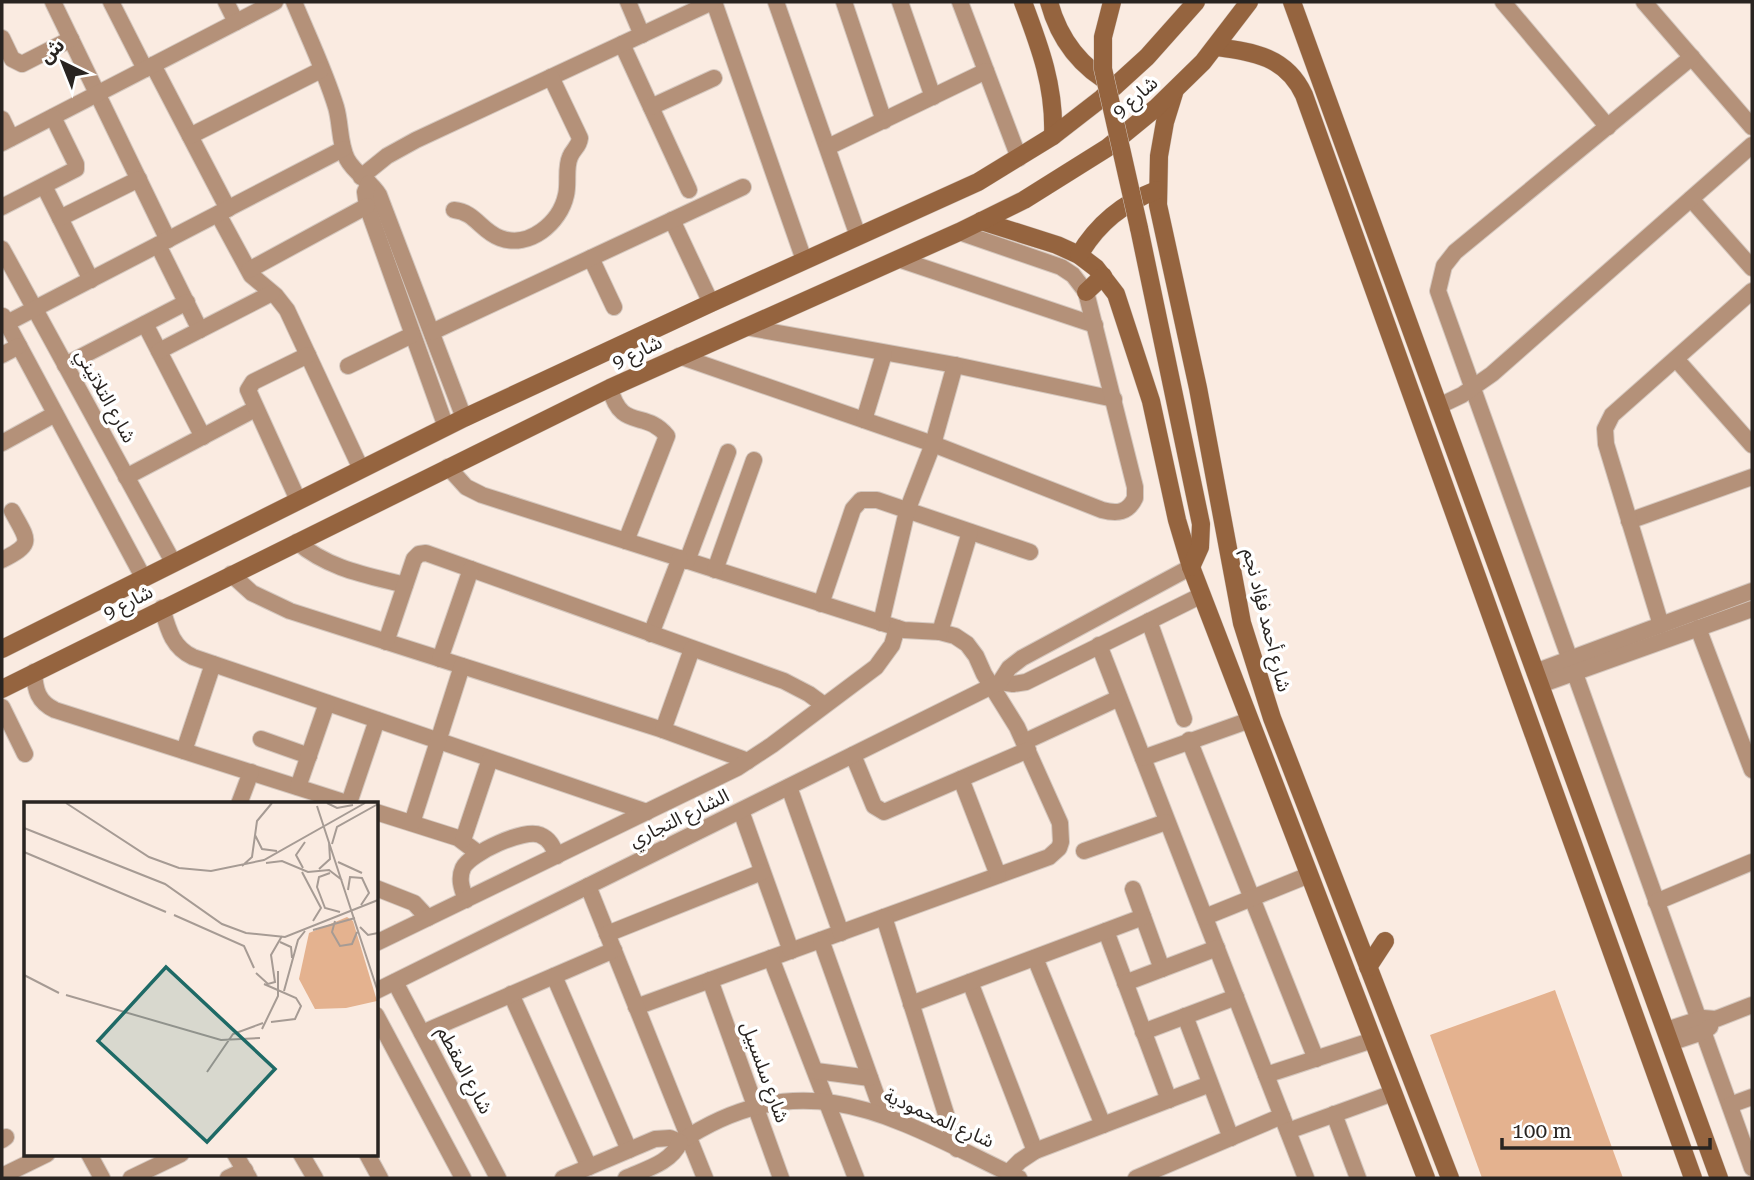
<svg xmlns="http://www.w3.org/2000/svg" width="1754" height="1180" font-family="'Roboto Serif','Noto Sans Arabic',serif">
  <rect width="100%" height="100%" fill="#faebe1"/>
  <!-- green -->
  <path fill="#e4b28f" d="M 1555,990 L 1623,1178 L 1482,1178 L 1430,1035 Z"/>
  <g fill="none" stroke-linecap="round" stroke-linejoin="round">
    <defs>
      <g id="street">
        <path d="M 53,2 L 168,240"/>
        <path d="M 111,2 L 145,69"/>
        <path d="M 226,2 L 236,22"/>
        <path d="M 294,2 C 308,36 325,71 336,107 C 341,124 339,143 347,159 C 355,174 371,181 379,195 L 464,418"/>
        <path d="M 628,2 L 642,35"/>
        <path d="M 714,2 L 804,260"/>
        <path d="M 776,2 L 858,236"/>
        <path d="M 844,2 L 884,121"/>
        <path d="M 900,2 L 933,97"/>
        <path d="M 960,2 L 1019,158"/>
        <path d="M 1503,2 L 1608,127"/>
        <path d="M 1644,2 L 1752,127"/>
        <path d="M 2,38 L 12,59 L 22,64 L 71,39"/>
        <path d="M 622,44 L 689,190"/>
        <path d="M 1692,57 L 1455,252 L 1444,266 L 1438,291 L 1752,1168"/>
        <path d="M 153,65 L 228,209"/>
        <path d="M 651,107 L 714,78"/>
        <path d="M 2,119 L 11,138"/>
        <path d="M 190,136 L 321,70"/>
        <path d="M 2,143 L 275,2"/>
        <path d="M 828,147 L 986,71"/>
        <path d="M 361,177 L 387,156 L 416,140 L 712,2"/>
        <path d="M 369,183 L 365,192 L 367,206 L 446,427"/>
        <path d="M 44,186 L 91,280"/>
        <path d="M 1691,199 L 1752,268"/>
        <path d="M 2,207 L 76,169 L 76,164 L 53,117"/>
        <path d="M 454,210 C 475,212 481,231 500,238 C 529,249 560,223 566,195 C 569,183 565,168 570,157 C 573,149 579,147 580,138 L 551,77"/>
        <path d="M 218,214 L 251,275 L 276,296 L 287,310 L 361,469"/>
        <path d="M 60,218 L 139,179"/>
        <path d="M 672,220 L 711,303"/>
        <path d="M 158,245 L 200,330"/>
        <path d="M 2,249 L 173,562"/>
        <path d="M 591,258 L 614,307"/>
        <path d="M 898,259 L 1095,325"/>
        <path d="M 249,270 L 367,206"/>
        <path d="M 3,316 L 143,577"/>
        <path d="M 7,323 L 343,149"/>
        <path d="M 145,324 L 203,437"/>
        <path d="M 745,327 L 955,365 L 1114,399"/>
        <path d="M 432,332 L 743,187"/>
        <path d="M 159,351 L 272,293"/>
        <path d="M 2,355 L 19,346"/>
        <path d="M 679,356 L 933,444 L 1102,510 C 1117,514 1128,513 1135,498 L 1135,487 L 1086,292 L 1073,275 L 1061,267 L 959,232"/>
        <path d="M 1676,359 L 1752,445"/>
        <path d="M 65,365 L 187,302"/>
        <path d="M 348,366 L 412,335"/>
        <path d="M 610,388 C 621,432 646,409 667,436 L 626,541"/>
        <path d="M 1439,406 L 1462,395 L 1492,374 L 1752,145"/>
        <path d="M 864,420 L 884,354"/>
        <path d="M 2,443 L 55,414"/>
        <path d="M 448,467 L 466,487 L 482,495 L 904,630 L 940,632 L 955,636 L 967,644 L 976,656 L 984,674 L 1017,727 L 1060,823 L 1061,842 L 1059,848 L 1049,857 L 636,1007"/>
        <path d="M 126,477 L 255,409"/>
        <path d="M 298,500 L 248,390 L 253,382 L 308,355"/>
        <path d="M 1629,521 L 1752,477"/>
        <path d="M 297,542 C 329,569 366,575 405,585"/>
        <path d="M 2,560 C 35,543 28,541 12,511"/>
        <path d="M 687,561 L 728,452"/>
        <path d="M 715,570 L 754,460"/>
        <path d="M 231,574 L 252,593 L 290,611 L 663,730 L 748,761"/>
        <path d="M 821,604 L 853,509 L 861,500 L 877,500 L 1030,552"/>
        <path d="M 162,608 C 168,629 172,647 193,657 L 647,812"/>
        <path d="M 1149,621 L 1184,719"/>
        <path d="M 881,623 L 907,511 L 933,444 L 955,365"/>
        <path d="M 1661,625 L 1606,444 L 1605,429 L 1612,415 L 1752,291"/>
        <path d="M 1698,628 L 1752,770"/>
        <path d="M 940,632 L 970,532"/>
        <path d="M 651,634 L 680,558"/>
        <path d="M 386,642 L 414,559 L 419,554 L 426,553 L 784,681 L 809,694 L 824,705"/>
        <path d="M 1099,645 L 1306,1178"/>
        <path d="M 440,659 L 471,569"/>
        <path d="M 34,672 C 35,690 38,702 55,710 L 350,804"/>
        <path d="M 1535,672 L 1752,591"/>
        <path d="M 1000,682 L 1013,684 L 1026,682 L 1202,595"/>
        <path d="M 1540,685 L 1752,609"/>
        <path d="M 2,707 L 25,754"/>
        <path d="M 663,730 L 692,649"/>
        <path d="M 261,739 L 309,756"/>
        <path d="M 1189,740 L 1316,1059"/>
        <path d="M 1024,742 L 1119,698"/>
        <path d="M 184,751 L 213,664"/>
        <path d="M 853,755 L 874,806 L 884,812 L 1028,750"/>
        <path d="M 1143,758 L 1250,720"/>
        <path d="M 961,779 L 998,875"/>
        <path d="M 298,787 L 327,703"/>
        <path d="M 789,787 L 841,933"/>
        <path d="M 349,803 L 377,720"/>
        <path d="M 239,804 L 251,772"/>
        <path d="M 741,811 L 791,951"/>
        <path d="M 376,812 L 458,838 L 478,853"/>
        <path d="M 412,823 L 462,666"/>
        <path d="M 463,840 L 490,759"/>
        <path d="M 1084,851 L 1166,822"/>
        <path d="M 588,886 L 705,1178"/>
        <path d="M 376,888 L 414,903 L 428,918"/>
        <path d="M 1133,889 L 1162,969"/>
        <path d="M 466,900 C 462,889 458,879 463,868 C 470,853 525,828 540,835 C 550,839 553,847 557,856"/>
        <path d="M 1656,902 L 1752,862"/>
        <path d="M 884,917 L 957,1149"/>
        <path d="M 1205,917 L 1309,875"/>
        <path d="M 1106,931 L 1169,1100"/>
        <path d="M 607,934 L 762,872"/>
        <path d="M 821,940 L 883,1114"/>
        <path d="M 376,943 L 737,768 L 772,745 L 876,667 L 892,645 L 897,628"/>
        <path d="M 771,958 L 856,1178"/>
        <path d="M 1035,958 L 1103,1125"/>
        <path d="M 554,976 L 629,1150"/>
        <path d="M 710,980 L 781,1178"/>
        <path d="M 395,982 L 498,1178"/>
        <path d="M 970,982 L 1035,1151"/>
        <path d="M 1125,983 L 1217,948"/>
        <path d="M 376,991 L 1000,682 L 1009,668 L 1022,658 L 1191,567"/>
        <path d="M 511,994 L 589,1167"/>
        <path d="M 911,1004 L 1143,917"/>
        <path d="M 376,1015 L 463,1178"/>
        <path d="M 1185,1016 L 1231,1138"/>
        <path d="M 1666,1030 L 1703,1018 L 1716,1019 L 1752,1005"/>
        <path d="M 1143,1032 L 1236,997"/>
        <path d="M 422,1033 L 614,950"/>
        <path d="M 1670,1043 L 1703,1032 L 1710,1027"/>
        <path d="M 816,1071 L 870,1078"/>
        <path d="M 1266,1075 L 1373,1040"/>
        <path d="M 1730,1105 L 1752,1097"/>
        <path d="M 1334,1114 L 1358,1178"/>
        <path d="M 1288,1131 L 1393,1093"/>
        <path d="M 2,1140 L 6,1137"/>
        <path d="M 680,1142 C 808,1057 899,1121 1019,1178"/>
        <path d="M 89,1154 L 102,1178"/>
        <path d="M 235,1154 L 249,1178"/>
        <path d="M 301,1154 L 315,1178"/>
        <path d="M 367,1154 L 380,1178"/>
        <path d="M 1008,1173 L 1020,1161 L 1035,1151 L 1210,1084"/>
        <path d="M 2,1176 L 47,1154"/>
        <path d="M 131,1178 L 181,1154"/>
        <path d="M 228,1178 L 245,1170"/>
        <path d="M 563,1178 L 655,1139 L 670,1138 L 680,1142"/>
        <path d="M 626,1178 C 646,1169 671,1163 680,1142"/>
        <path d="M 1136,1178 L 1282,1116"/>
      </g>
      <g id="secondary">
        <path d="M 1023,2 C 1040,47 1055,87 1053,136"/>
        <path d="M 1049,2 C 1059,39 1081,68 1115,86"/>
        <path d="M 1292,2 L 1719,1178"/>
        <path d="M 1216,47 C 1253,52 1286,56 1304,95 L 1693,1178"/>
        <path d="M 1174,93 L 1165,122 L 1159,156 L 1158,205 L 1198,388 L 1242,623 L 1272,718 L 1450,1178"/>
        <path d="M 981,221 L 1057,245 L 1079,255 L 1096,268 L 1116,294 L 1151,401 L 1177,520 L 1191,567 L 1426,1178"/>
        <path d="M 1139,228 L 1201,524 L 1200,547 L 1191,567"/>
        <path d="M 1079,255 C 1098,223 1123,203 1157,190"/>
        <path d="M 1086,292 L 1103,276"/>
        <path d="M 2,649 L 464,418 L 711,303 L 978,182 L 1053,136 L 1102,98 L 1147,57 L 1196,2"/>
        <path d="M 2,689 L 610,388 L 959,232 L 1024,200 L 1107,148 L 1157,107 L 1203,62 L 1249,2"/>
        <path d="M 1368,967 L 1385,941"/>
      </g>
    </defs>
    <!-- street casing -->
    <use href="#street" stroke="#d4c7be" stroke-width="18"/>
    <!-- secondary casing -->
    <use href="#secondary" stroke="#d4c7be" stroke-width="19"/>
    <!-- street -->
    <use href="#street" stroke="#b49179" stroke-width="16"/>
    <!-- secondary -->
    <use href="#secondary" stroke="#95643f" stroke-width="18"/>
    <defs>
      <path id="secondary-bridge" d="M 1112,2 L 1103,37 L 1103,69 L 1139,228"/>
    </defs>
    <!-- secondary-bridge casing -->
    <use href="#secondary-bridge" stroke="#d4c7be" stroke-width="19" stroke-linecap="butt"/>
    <!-- secondary-bridge -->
    <use href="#secondary-bridge" stroke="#95643f" stroke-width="18"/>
  </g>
  <g text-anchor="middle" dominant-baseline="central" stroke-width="7" stroke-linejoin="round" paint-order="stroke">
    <!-- street labels -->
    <g font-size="19" fill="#292421" stroke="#fff">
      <text transform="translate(1135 97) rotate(-41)">شارع 9</text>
      <text transform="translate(637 352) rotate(-25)">شارع 9</text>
      <text transform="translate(106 396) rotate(61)">شارع التلاتيني</text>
      <text transform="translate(128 602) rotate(-27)">شارع 9</text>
      <text transform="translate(1267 620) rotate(76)">شارع أحمد فؤاد نجم</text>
      <text transform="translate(679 818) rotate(-26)">الشارع التجاري</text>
      <text transform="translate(465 1070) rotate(62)">شارع المقطم</text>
      <text transform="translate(765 1072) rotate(70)">شارع سلسبيل</text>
      <text transform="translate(939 1118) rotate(24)">شارع المحمودية</text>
    </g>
  </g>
  <!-- overview -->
  <g transform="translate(24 802)">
    <rect width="354" height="354" fill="#faebe1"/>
    <path d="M 323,115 L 329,119 L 353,199 L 322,206 L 291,207 L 275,177 L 285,131 Z" fill="#e4b28f"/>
    <path fill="none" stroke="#a69b94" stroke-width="2" d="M 42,1 L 125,55 L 155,66 L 187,69 L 240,58 L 341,1M 303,1 L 313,6 L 329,3M 293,4 L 354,190M 0,26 L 141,82 L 198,122 L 222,131 L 261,135 L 354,98M 231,33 L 238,47 L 253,49M 308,42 L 313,25 L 354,2M 0,50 L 142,110M 314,60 L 338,71M 242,61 L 258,59 L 284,70 L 305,68 L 318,78M 218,64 L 228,55 L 233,19 L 248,1M 279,66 L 272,53 L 281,40M 295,67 L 306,57 L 305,40M 278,70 L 297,106 L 289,119M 306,71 L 295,75 L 293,85 L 301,106 L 316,110M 324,88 L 326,75 L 338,76 L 345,91 L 337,103M 150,113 L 220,144 L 230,166M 311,119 L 308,130 L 316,144 L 328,142 L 333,130M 336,125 L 344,133 L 354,131M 289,128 L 331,116M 256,140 L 267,145 L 268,156M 232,171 L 244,182 L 251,180 L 247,153 L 258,134M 0,173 L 35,191M 240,182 L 272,196 L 277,204 L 271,217 L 247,220M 260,189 L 274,138 L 281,129M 42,193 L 197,238 L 236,236M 238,227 L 254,194 L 254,169M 183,270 L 209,232 L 239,221"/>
    <path fill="#1e6a66" fill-opacity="0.15" stroke="#1e6a66" stroke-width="3.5" d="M 142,165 L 251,267 L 183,340 L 74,239 Z"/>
    <rect width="354" height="354" fill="none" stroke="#292421" stroke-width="3.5"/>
  </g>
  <!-- border -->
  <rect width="1754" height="1180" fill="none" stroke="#292421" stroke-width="7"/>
  <!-- north arrow -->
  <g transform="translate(63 63) rotate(317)" stroke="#ffffff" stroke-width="5" paint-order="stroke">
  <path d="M0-5L12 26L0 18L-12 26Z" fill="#292421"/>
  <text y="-10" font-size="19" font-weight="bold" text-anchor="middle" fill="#292421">ش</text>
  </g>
  <!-- scale -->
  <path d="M1502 1138v10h208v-10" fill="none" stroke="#292421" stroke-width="3.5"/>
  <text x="1512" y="1138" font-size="21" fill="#292421" stroke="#ffffff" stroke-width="5" paint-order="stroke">100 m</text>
</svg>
